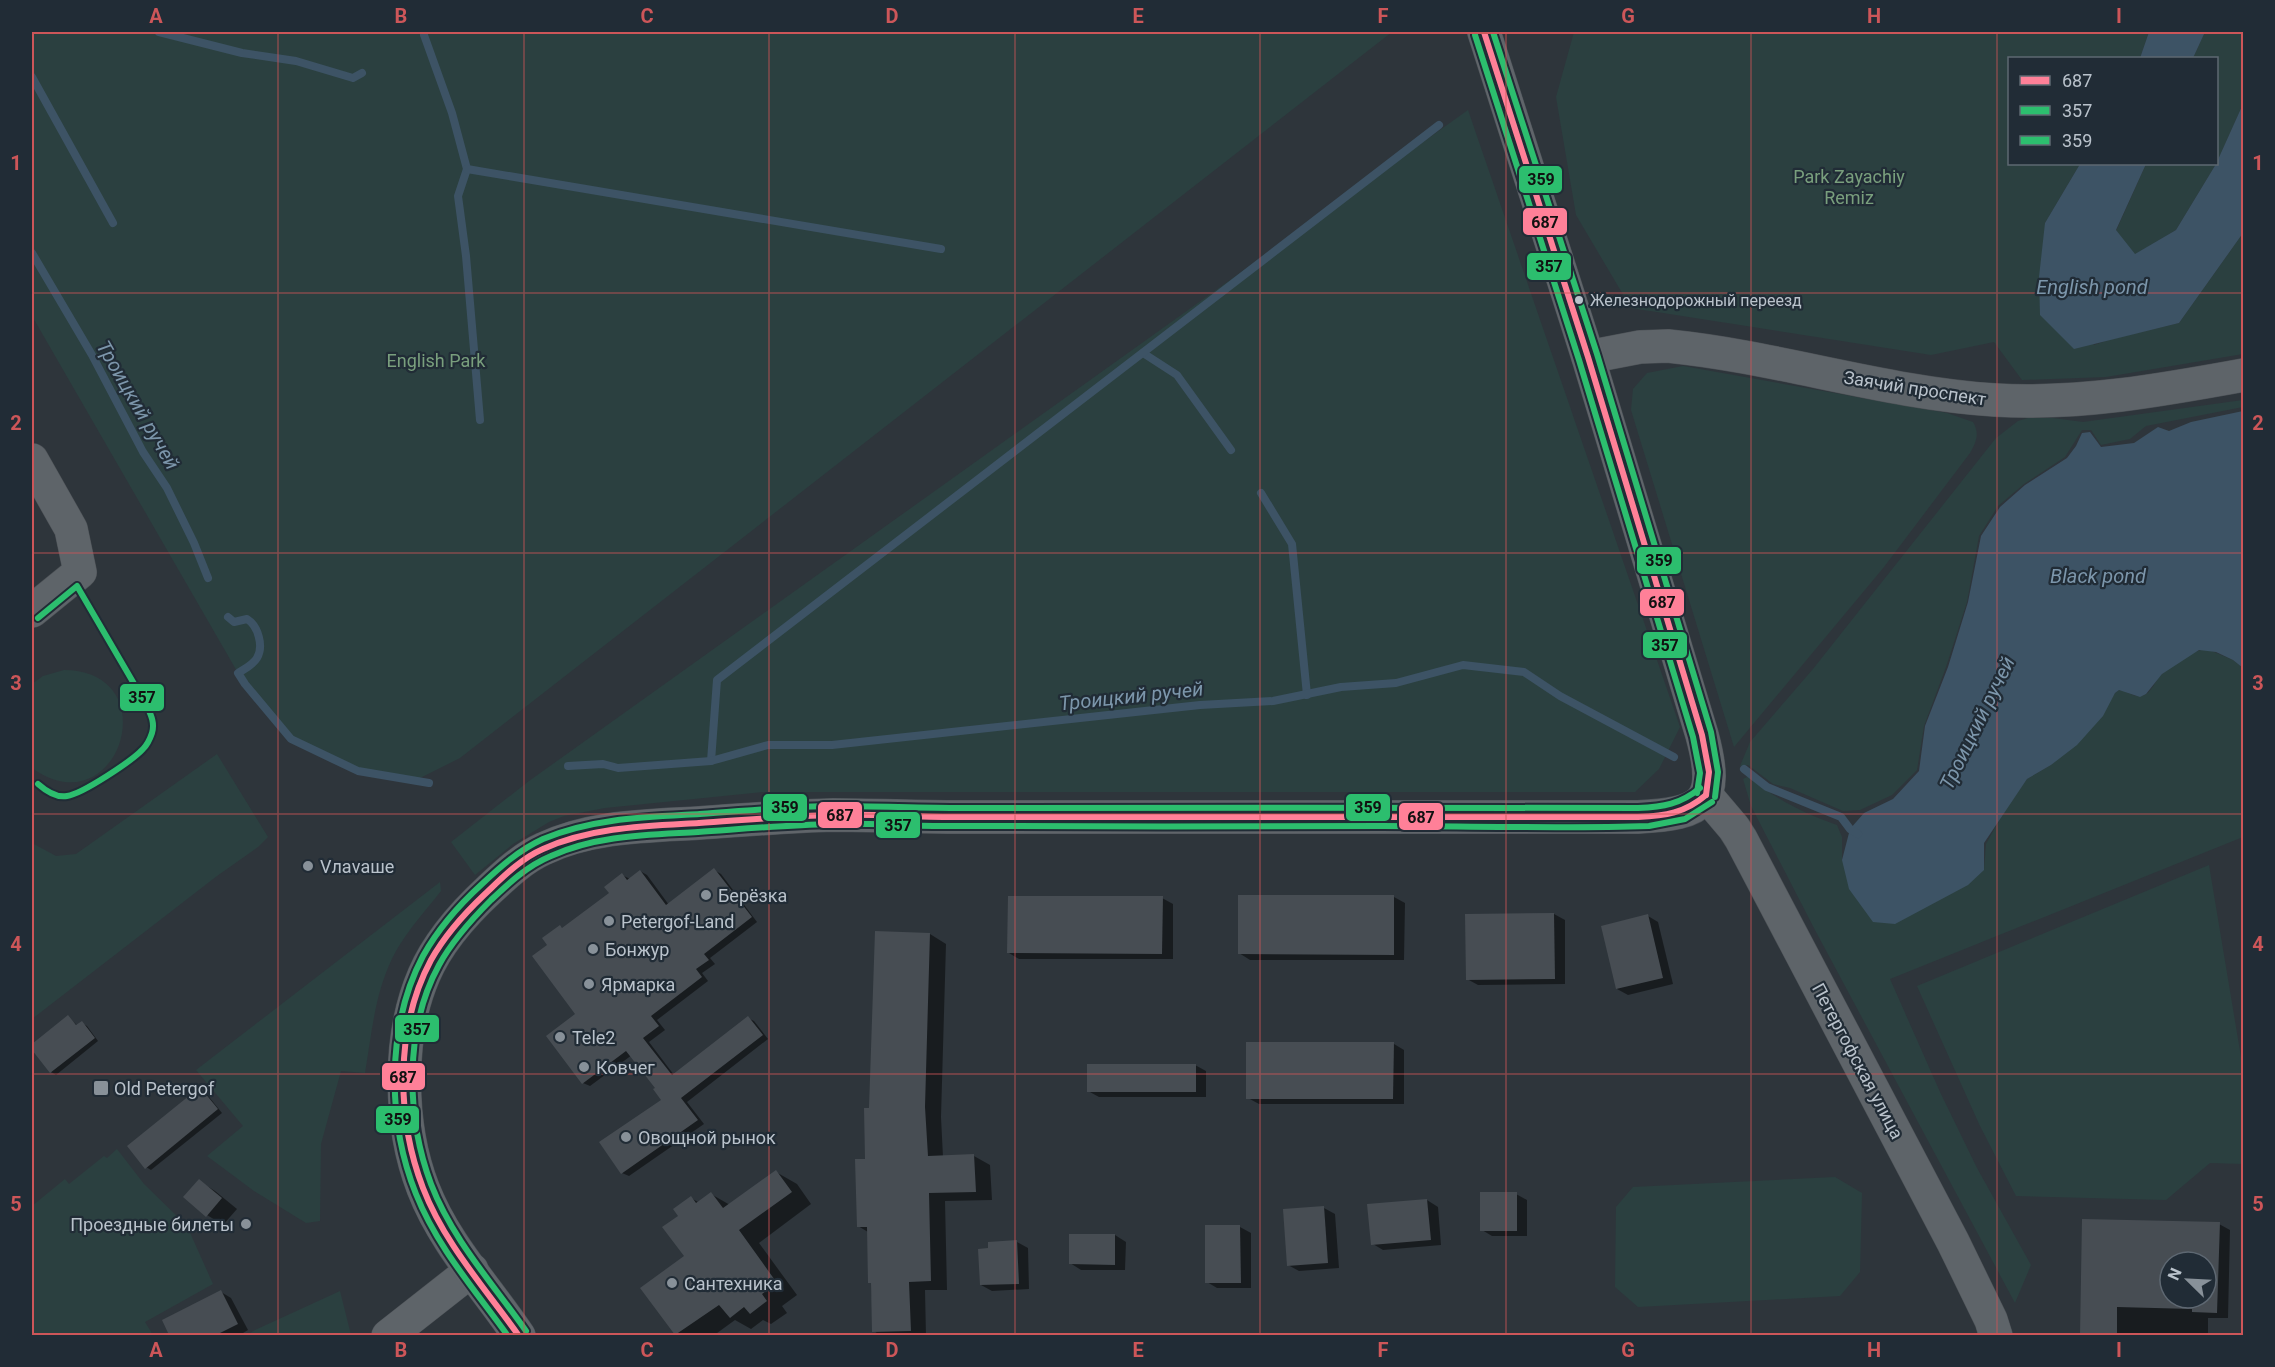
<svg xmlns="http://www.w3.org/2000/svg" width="2275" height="1367" font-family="Roboto,sans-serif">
  <rect width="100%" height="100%" fill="#2e353b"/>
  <!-- green -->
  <g fill="#2b4040">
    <path d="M 32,32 L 1392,32 L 460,758 L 416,780 L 358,771 L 291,739 L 244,684 L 238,673 L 32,316 Z"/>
    <path d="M 1574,32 L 2149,32 L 2140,58 L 2010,58 L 2010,164 L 2080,164 L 2045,223 L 2094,345 L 2111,339 L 2179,323 L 2243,233 L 2243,354 L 2106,377 L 2022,380 L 1994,342 L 1931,355 L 1631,308 L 1576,215 L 1556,97 Z"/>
    <path d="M 2205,32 L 2243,32 L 2243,104 L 2217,162 L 2216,58 L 2193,58 Z"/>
    <path d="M 1468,110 L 1680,727 L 1659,769 L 1635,792 L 763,792 L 605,808 L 564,816 L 549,822 L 513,844 L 475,875 L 451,842 L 529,781 Z"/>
    <path d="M 2146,164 L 2216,164 L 2176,230 L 2134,255 L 2116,231 Z"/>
    <path d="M 1683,366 L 1947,413 L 1973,422 C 1980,434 1976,442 1970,453 L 1884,567 L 1734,747 L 1631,410 L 1633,389 L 1647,373 Z"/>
    <path d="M 2243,400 L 2243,407 L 2146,426 L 2130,439 L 2101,445 L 2091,430 L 2082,430 L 2065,457 L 2024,484 L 1998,506 L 1979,536 L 1967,602 L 1946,667 L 1924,726 L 1917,770 L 1892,795 L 1860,810 L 1843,811 L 1790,788 L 1773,784 L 1748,765 L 1740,766 L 1750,742 L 1813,669 L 1996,438 L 2018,421 L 2028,418 L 2053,418 L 2083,422 Z"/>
    <path d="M 2207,649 L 2233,660 L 2243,668 L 2243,837 L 1890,979 L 1940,1092 L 1977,1168 L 2031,1265 L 2015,1303 L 1815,930 L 1751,806 L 1743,779 L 1749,776 C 1774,799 1805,814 1837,825 L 1842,837 L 1842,860 L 1984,870 L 1986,844 L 2006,808 L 2027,779 L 2051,765 L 2108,704 L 2115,693 L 2119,690 C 2128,691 2134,698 2142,696 C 2151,694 2155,681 2161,675 C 2171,664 2193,650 2207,649 Z"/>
    <path d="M 64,670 C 169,671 118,830 32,768 L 32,684 L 43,676 Z"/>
    <path d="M 217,754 L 268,837 L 258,847 L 217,876 L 32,1019 L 32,843 L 56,856 L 76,854 Z"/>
    <path d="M 2209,865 L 2243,1069 L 2243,1164 L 2210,1163 L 2166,1200 L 2016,1196 L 1980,1126 L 1917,986 Z"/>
    <path d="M 440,882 L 441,891 C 426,910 408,930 396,951 C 375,989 372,1032 365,1073 L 341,1071 L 321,1144 L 320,1221 L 306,1223 L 254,1191 L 207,1156 L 243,1126 L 196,1070 Z"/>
    <path d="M 117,1149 L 144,1184 L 187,1226 L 213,1284 L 145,1322 L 153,1335 L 32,1335 L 32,1206 L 65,1179 L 69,1184 L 104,1156 L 107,1158 Z"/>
    <path d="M 1835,1177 L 1862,1193 L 1860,1272 L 1840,1296 L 1638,1307 L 1615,1287 L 1616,1207 L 1633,1187 Z"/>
    <path d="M 340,1291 L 351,1335 L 247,1335 L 255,1330 Z"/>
  </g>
  <!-- water -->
  <g fill="#3d5365">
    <path d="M 2149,32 L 2205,32 L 2193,58 L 2140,58 Z"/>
    <path d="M 2243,104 L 2243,233 L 2179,323 L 2074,349 L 2040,315 L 2039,277 L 2045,223 L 2080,164 L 2146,164 L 2116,230 L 2135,254 L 2176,230 L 2216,164 Z"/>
    <path d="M 2243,411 L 2243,668 L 2233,660 L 2216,652 L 2199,650 L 2162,674 L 2146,694 L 2140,697 L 2119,690 L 2115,693 L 2103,716 L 2077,745 L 2051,765 L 2027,779 L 1984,843 L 1984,870 L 1968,885 L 1895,924 L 1873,922 L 1849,889 L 1842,860 L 1850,829 L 1864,813 L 1893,799 L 1919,771 L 1925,726 L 1948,667 L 1968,602 L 1981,536 L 2000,507 L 2025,485 L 2067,458 L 2076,446 L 2082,433 L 2090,432 L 2101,447 L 2134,443 L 2158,427 L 2169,431 L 2191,422 Z"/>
  </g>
  <!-- shadow -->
  <g fill="#0007" fill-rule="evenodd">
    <path d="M 714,870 L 721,874 L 757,922 L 710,958 L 715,964 L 702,973 L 708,981 L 657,1020 L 665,1030 L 649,1042 L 674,1075 L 748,1018 L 754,1021 L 768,1039 L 687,1102 L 704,1124 L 629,1176 L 622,1173 L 663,1100 L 657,1088 L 632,1055 L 590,1086 L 583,1083 L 577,1015 L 549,945 L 560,927 L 564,929 L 611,893 L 622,875 L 630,879 L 640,871 L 647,875 L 669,905 Z"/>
    <path d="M 1394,897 L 1405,903 L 1404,960 L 1250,960 L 1239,953 Z"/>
    <path d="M 1162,898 L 1173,904 L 1173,959 L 1019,959 L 1009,953 Z"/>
    <path d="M 1554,914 L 1565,920 L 1565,984 L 1478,985 L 1467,979 Z"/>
    <path d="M 1648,916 L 1658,922 L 1673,984 L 1628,995 L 1617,989 Z"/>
    <path d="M 876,933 L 930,934 L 946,944 L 941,1117 L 943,1157 L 974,1156 L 990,1165 L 992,1200 L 945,1201 L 947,1290 L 925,1290 L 926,1336 L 881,1336 L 874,1331 L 868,1232 L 858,1226 L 867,1160 L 870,1110 Z"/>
    <path d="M 68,1017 L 78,1026 L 82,1023 L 87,1026 L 98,1041 L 56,1075 L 51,1072 Z"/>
    <path d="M 1394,1044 L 1404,1050 L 1404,1104 L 1259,1104 L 1248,1098 Z"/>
    <path d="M 1195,1065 L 1206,1071 L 1206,1097 L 1099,1097 L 1088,1091 Z"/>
    <path d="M 200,1089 L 205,1092 L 222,1113 L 151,1170 L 146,1167 Z"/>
    <path d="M 776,1172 L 797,1184 L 811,1204 L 759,1243 L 797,1295 L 782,1306 L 787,1313 L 771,1324 L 763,1320 L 751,1329 L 735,1320 L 713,1336 L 677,1336 L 642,1288 L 686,1257 L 680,1216 L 691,1198 L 698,1202 L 711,1194 L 730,1205 Z"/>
    <path d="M 199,1181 L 215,1191 L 237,1209 L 223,1225 L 207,1215 Z"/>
    <path d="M 1516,1194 L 1527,1200 L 1527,1236 L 1492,1236 L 1482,1230 Z"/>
    <path d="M 1427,1200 L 1438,1207 L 1441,1245 L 1383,1250 L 1373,1244 Z"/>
    <path d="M 1324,1208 L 1335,1214 L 1339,1268 L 1299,1271 L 1288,1265 L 1284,1210 Z"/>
    <path d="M 2083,1220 L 2219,1224 L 2230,1230 L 2228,1318 L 2208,1318 L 2208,1336 L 2081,1336 ZM 2170,1262 L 2206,1262 L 2206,1298 L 2170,1298 Z"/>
    <path d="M 1240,1227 L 1251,1233 L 1251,1288 L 1217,1288 L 1207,1282 Z"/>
    <path d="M 1115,1235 L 1126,1242 L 1125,1270 L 1081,1270 L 1070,1263 Z"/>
    <path d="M 1017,1242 L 1028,1248 L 1029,1289 L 992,1291 L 981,1285 Z"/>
    <path d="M 221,1292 L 231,1298 L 248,1330 L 238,1336 L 171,1336 L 164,1321 Z"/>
  </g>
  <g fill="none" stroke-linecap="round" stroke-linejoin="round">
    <!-- stream -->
    <g stroke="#3d5365" stroke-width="8">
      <path d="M 159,32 L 242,53 L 296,61 L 353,78 L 362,73"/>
      <path d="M 424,35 L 452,113 L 467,169 L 458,196 L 466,256 L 480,420"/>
      <path d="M 32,77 L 113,223"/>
      <path d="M 467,169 L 941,249"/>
      <path d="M 32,253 L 92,355 L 143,452 L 167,488 L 194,543 L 208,578"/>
      <path d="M 1143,353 L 1177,375 L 1231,450"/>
      <path d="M 1261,493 L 1292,544 L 1307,695"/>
      <path d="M 228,617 L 234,622 L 247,619 C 258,626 264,646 257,658 C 253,665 244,669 238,673 L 245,684 L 291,739 L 358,771 L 429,783"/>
      <path d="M 711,761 L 717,680 L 1439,125"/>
      <path d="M 568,766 L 603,764 L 618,768 L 711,761 L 768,745 L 832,745 L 1200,705 L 1273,701 L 1341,687 L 1396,683 L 1463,665 L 1524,672 L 1560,696 L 1674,757"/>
      <path d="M 1744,769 L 1767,787 L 1841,817 L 1850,829 L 1858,834"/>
    </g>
  </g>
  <!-- building -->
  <g fill="#474d53" fill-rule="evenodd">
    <path d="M 714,868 L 752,917 L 704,954 L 709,960 L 696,969 L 702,977 L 651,1016 L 659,1026 L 643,1038 L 672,1075 L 748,1016 L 763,1035 L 681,1098 L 698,1120 L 621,1174 L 599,1142 L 661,1100 L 653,1089 L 655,1088 L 626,1051 L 582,1084 L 546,1036 L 575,1014 L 532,956 L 547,945 L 542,938 L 560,925 L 562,928 L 609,893 L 604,887 L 622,873 L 627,880 L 640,870 L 666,905 Z"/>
    <path d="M 1238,895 L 1394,895 L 1394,955 L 1238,954 Z"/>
    <path d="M 1008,896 L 1163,896 L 1162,954 L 1007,953 Z"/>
    <path d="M 1554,913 L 1555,979 L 1466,980 L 1465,914 Z"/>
    <path d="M 1648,914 L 1663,978 L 1616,989 L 1601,926 Z"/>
    <path d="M 875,931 L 930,933 L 925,1107 L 928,1156 L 974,1154 L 976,1192 L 929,1193 L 931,1281 L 909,1282 L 911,1331 L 872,1332 L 871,1283 L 868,1283 L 867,1227 L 857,1227 L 855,1159 L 865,1159 L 864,1108 L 869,1108 Z"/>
    <path d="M 68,1015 L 76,1025 L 82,1021 L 95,1038 L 50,1073 L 32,1050 L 32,1044 Z"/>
    <path d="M 1246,1042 L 1394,1042 L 1393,1099 L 1246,1099 Z"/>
    <rect x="1087" y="1064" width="109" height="28"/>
    <path d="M 200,1087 L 218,1109 L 145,1169 L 127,1146 Z"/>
    <path d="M 776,1170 L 792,1192 L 739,1230 L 777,1283 L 762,1294 L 767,1301 L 750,1314 L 744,1307 L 730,1318 L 719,1305 L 675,1335 L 640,1288 L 684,1256 L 662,1227 L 678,1216 L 673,1209 L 691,1196 L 696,1203 L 711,1192 L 723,1208 Z"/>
    <path d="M 199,1179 L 222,1198 L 206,1217 L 183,1197 Z"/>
    <rect x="1480" y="1192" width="37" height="39"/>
    <path d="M 1427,1199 L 1431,1240 L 1371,1245 L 1367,1204 Z"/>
    <path d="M 1324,1206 L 1328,1263 L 1287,1266 L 1283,1209 Z"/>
    <path d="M 2082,1219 L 2220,1222 L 2217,1313 L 2192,1312 L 2192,1309 L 2117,1307 L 2117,1334 L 2080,1335 ZM 2170,1262 L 2206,1262 L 2206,1298 L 2170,1298 Z"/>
    <path d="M 1205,1225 L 1240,1225 L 1241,1283 L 1205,1283 Z"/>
    <path d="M 1069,1234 L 1115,1234 L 1115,1265 L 1069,1264 Z"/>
    <path d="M 1017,1240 L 1019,1284 L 980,1285 L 978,1249 L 988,1248 L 988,1242 Z"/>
    <path d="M 221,1290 L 238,1324 L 216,1335 L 169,1335 L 162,1320 Z"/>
  </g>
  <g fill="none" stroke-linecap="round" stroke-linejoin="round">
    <defs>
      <g id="minor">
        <path d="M 1588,357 L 1640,347 L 1668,346 C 1778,357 1885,393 1995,400 C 2079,405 2162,390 2244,375"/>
        <path d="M 32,460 L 71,529 L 80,572 L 32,611"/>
        <path d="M 1706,795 L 1734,828 L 1741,839 L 1953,1242 L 1991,1320 L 1996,1336"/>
        <path d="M 388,1336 L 472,1270"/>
      </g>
      <path id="major" d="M 519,1336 C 486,1287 444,1243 423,1188 C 399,1126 397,1037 424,975 C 438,942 464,913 490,889 C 506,874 523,858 543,849 C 591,826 647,826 699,823 C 744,820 789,816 833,815 C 875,815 917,817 959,817 C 1185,817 1411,816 1638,817 C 1705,814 1720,802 1702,735 L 1588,357 L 1484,32"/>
    </defs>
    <!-- minor casing -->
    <use href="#minor" stroke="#4c5156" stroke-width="34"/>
    <!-- major casing -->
    <use href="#major" stroke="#4c5258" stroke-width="34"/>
    <!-- minor -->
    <use href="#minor" stroke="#5e6469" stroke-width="33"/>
    <!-- major -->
    <use href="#major" stroke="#60656a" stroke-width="33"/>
    <defs>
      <g id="bus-1">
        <path d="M 1484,32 L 1588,357 L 1702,735 L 1709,772 L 1706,795"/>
        <path d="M 519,1336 C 485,1288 444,1243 423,1188 C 396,1118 395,1027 431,960 C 445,935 464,914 484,895 C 502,878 520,859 543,849 C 592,827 646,826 699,823 C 744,820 788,816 833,815 C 875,814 917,817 959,817 C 1185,818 1412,816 1638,817 C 1665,816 1685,813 1706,795"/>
      </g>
      <g id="bus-2">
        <path d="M 1475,35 L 1579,360 L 1693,737 L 1700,773 L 1697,793"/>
        <path d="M 38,618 L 77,586 L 147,706 C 151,715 155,723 152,733 C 150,739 147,745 143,749 C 132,761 82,794 67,796 C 57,798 46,791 38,784"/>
        <path d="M 526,1331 C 493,1284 452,1239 431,1184 C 406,1117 404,1029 439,965 C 452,941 471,920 491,900 C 509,883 527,866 551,856 C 597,835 648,835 698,832 C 742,829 787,825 831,824 C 870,823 909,826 948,826 C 1093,827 1237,826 1382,826 C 1471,826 1560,829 1649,826 L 1685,819 L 1712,802"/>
      </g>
      <g id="bus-3">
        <path d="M 1493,32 L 1597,354 L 1711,732 L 1718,772 L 1715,797"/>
        <path d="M 508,1336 C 475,1290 437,1247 416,1194 C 387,1122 386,1026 423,956 C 438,929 459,905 482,884 C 500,867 519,850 543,839 C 593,818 647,817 700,814 C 745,811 790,806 835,806 C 877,806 920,808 962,808 C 1187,808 1413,807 1638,808 C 1663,807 1681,804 1700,788"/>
      </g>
    </defs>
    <!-- bus-1 casing -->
    <use href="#bus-1" stroke="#212c36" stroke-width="10"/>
    <!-- bus-2 casing -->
    <use href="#bus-2" stroke="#212c36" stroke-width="10"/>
    <!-- bus-3 casing -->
    <use href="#bus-3" stroke="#212c36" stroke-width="10"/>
    <!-- bus-1 -->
    <use href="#bus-1" stroke="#ff8098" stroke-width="6"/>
    <!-- bus-2 -->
    <use href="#bus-2" stroke="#2cbe6e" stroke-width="6"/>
    <!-- bus-3 -->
    <use href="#bus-3" stroke="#2cbe6e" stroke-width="6"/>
  </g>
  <!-- grid -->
  <path fill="none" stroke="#cd5659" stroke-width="1.5" stroke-opacity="0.55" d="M 278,32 L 278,1336M 524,32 L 524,1336M 769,32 L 769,1336M 1015,32 L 1015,1336M 1260,32 L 1260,1336M 1506,32 L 1506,1336M 1751,32 L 1751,1336M 1997,32 L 1997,1336M 32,293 L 2244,293M 32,553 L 2244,553M 32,814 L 2244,814M 32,1074 L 2244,1074"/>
  <!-- markers -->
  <circle fill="#b9c2cb" stroke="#212c36" stroke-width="2" cx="1579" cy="300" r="5"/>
  <g fill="#889199" stroke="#212c36" stroke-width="2">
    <circle cx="308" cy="866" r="6"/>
    <circle cx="706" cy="895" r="6"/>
    <circle cx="609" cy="921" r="6"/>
    <circle cx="593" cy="949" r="6"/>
    <circle cx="589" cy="984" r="6"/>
    <circle cx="560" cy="1037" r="6"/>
    <circle cx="584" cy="1067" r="6"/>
    <rect x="93" y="1080" width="16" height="16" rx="3"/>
    <circle cx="626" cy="1137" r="6"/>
    <circle cx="246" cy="1224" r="6"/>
    <circle cx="672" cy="1283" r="6"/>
  </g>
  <g text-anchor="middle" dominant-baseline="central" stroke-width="4.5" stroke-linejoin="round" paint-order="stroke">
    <!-- bus labels -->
    <g font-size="16" fill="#b9c2cb" stroke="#212c36" text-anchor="start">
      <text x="1590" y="300">Железнодорожный переезд</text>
    </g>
    <!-- park labels -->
    <g font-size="18" fill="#799f7d" stroke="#212c36">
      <text x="1849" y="176">Park Zayachiy<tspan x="1849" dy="21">Remiz</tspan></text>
      <text x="436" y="360">English Park</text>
    </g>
    <!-- street labels -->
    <g font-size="18" fill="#b9c2cb" stroke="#212c36">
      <text transform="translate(1915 388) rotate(9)">Заячий проспект</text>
      <text transform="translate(1858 1061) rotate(62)">Петергофская улица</text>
    </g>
    <!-- poi labels -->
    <g font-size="18" fill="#b9c2cb" stroke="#212c36" text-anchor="start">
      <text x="320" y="866">Vлаvаше</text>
      <text x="718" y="895">Берёзка</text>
      <text x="621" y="921">Petergof-Land</text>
      <text x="605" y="949">Бонжур</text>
      <text x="601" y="984">Ярмарка</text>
      <text x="572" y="1037">Tele2</text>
      <text x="596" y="1067">Ковчег</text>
      <text x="114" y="1088">Old Petergof</text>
      <text x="638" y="1137">Овощной рынок</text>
      <text x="234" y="1224" text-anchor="end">Проездные билеты</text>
      <text x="684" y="1283">Сантехника</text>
    </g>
    <!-- water labels -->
    <g font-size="20" font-style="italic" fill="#7c96ab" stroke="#212c36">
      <text x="2092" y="287">English pond</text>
      <text transform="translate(138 405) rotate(60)">Троицкий ручей</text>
      <text x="2098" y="576">Black pond</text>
      <text transform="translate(1131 696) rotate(-6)">Троицкий ручей</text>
      <text transform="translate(1977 723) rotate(-64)">Троицкий ручей</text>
    </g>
  </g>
  <g stroke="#212c36" stroke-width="2">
    <rect x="1518" y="165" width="45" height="29" rx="6" fill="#2cbe6e"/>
    <rect x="1522" y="207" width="46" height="29" rx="6" fill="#ff8098"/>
    <rect x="1526" y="252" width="46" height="29" rx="6" fill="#2cbe6e"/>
    <rect x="1636" y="546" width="46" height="29" rx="6" fill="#2cbe6e"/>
    <rect x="1639" y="588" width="46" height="29" rx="6" fill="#ff8098"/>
    <rect x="1642" y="631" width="46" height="28" rx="6" fill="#2cbe6e"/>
    <rect x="119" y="683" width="46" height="29" rx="6" fill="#2cbe6e"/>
    <rect x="1345" y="793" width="46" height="29" rx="6" fill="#2cbe6e"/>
    <rect x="762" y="793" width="46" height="29" rx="6" fill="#2cbe6e"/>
    <rect x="817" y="801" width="46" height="28" rx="6" fill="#ff8098"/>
    <rect x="1398" y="802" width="46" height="29" rx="6" fill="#ff8098"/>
    <rect x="875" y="811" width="46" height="28" rx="6" fill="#2cbe6e"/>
    <rect x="394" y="1014" width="46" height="29" rx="6" fill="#2cbe6e"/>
    <rect x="381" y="1062" width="45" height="29" rx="6" fill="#ff8098"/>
    <rect x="375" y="1105" width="45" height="29" rx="6" fill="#2cbe6e"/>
  </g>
  <g font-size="16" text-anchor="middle" font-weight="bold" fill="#111">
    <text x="1541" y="185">359</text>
    <text x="1545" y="228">687</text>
    <text x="1549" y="272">357</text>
    <text x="1659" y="566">359</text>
    <text x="1662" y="608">687</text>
    <text x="1665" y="651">357</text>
    <text x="142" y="703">357</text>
    <text x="1368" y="813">359</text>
    <text x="785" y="813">359</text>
    <text x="840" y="821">687</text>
    <text x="1421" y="823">687</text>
    <text x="898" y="831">357</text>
    <text x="417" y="1035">357</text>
    <text x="403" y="1083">687</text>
    <text x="398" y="1125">359</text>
  </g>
  <!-- border -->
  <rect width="2275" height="1367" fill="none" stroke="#212c36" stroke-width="66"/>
  <!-- legend -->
  <rect x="2008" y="57" width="210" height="108" fill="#212c36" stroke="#5e6872" stroke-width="1.5"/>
  <rect x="2020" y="76" width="30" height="9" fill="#ff8098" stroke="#5e6872" stroke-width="1.5"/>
  <text x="2062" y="87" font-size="18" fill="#b9c2cb">687</text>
  <rect x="2020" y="106" width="30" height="9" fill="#2cbe6e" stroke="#5e6872" stroke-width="1.5"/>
  <text x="2062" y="117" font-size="18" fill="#b9c2cb">357</text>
  <rect x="2020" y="136" width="30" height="9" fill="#2cbe6e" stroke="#5e6872" stroke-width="1.5"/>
  <text x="2062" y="147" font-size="18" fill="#b9c2cb">359</text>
  <!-- north arrow -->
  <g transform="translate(2188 1280) rotate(294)"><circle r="28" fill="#212c36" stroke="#5e6872" stroke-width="1.5"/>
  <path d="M0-4.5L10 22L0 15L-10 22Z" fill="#889199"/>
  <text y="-9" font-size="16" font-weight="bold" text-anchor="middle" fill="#b9c2cb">N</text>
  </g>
  <rect x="33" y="33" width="2209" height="1301" fill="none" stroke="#cd5659" stroke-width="2"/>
  <g font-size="20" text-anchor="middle" font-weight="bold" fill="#cd5659">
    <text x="156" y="23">A</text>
    <text x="401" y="23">B</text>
    <text x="647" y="23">C</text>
    <text x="892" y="23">D</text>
    <text x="1138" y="23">E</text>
    <text x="1383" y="23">F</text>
    <text x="1628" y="23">G</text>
    <text x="1874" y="23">H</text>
    <text x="2119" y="23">I</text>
    <text x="16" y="170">1</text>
    <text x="2258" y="170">1</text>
    <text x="16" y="430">2</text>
    <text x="2258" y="430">2</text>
    <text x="16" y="690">3</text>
    <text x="2258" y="690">3</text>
    <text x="16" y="951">4</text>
    <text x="2258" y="951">4</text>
    <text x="16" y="1211">5</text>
    <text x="2258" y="1211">5</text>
    <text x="156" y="1357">A</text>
    <text x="401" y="1357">B</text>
    <text x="647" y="1357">C</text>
    <text x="892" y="1357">D</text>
    <text x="1138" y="1357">E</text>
    <text x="1383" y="1357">F</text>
    <text x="1628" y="1357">G</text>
    <text x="1874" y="1357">H</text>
    <text x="2119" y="1357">I</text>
  </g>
</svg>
